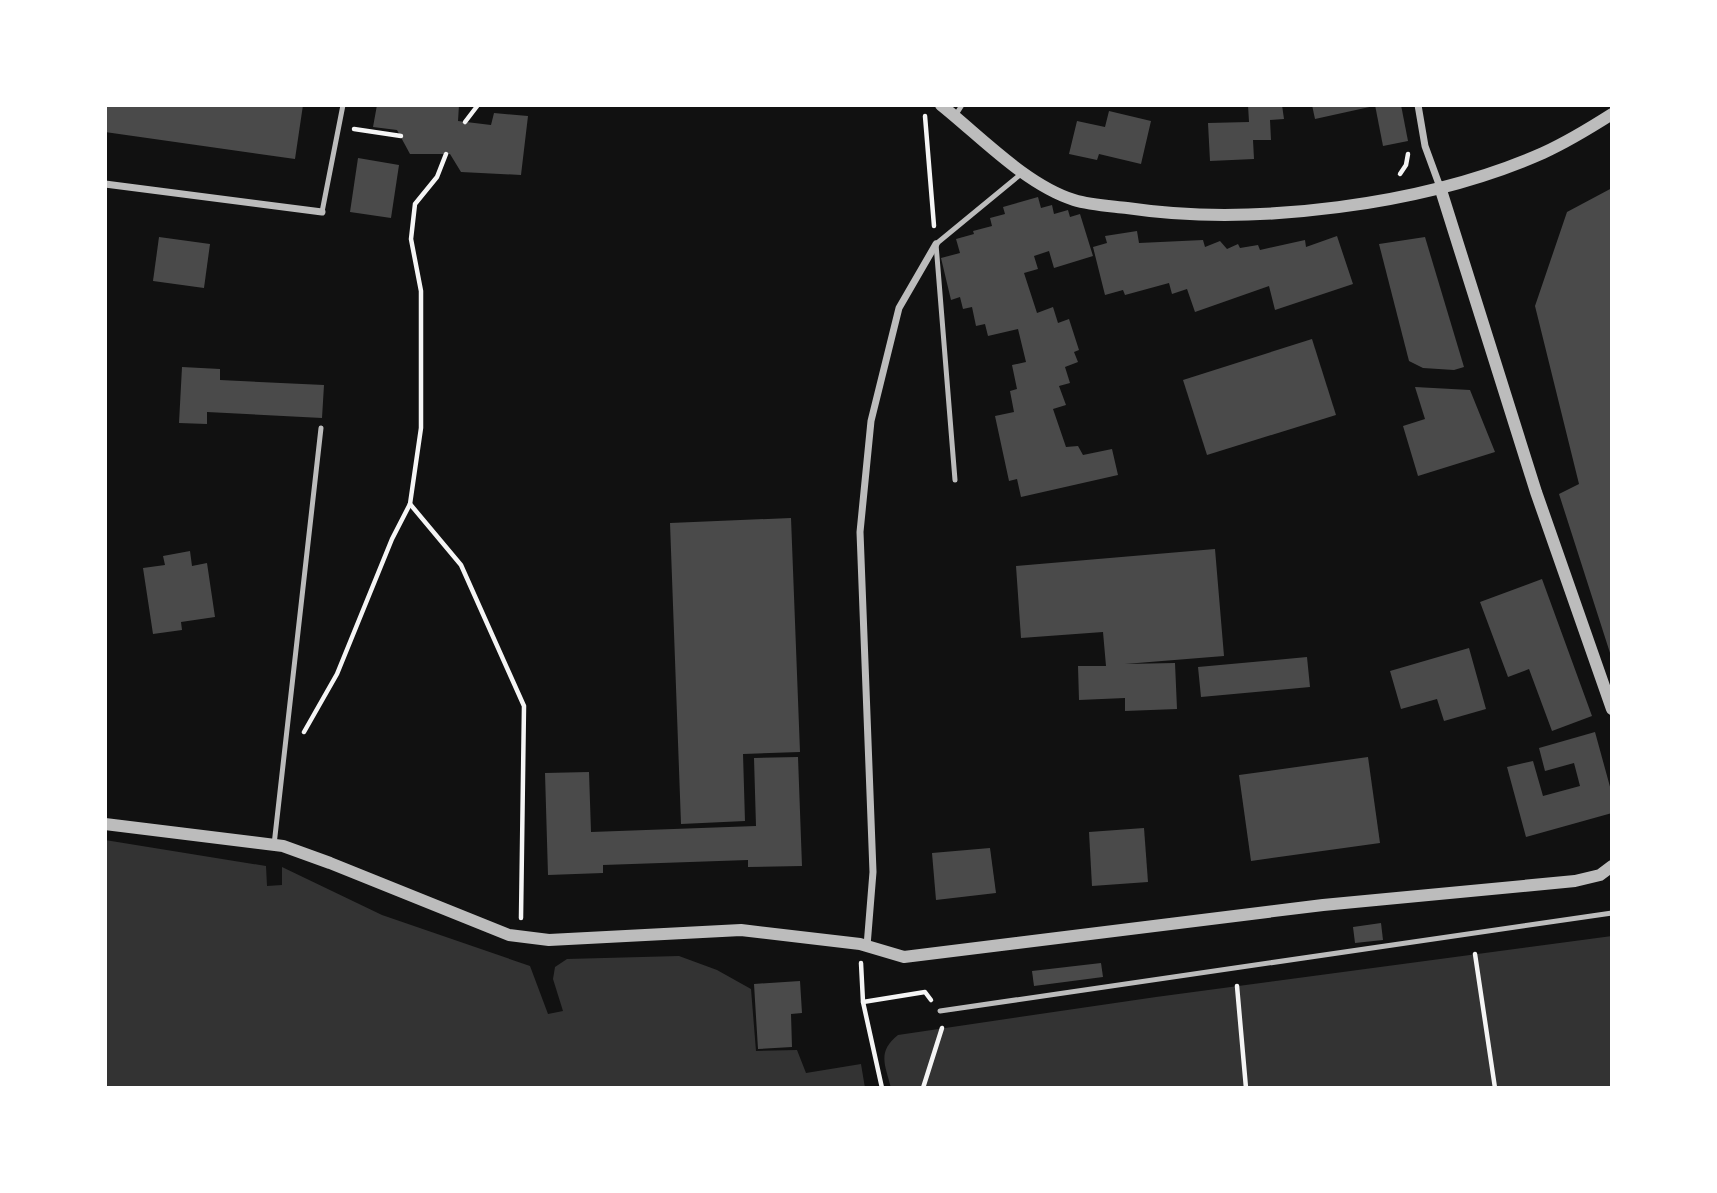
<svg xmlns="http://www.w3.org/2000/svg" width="1717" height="1193" font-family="'Times New Roman',serif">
  <rect width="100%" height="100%" fill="#111"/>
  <!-- water -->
  <g fill="#333">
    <path d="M 105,840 L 266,866 L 267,886 L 282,885 L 282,867 L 382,915 L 530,966 L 548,1014 L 563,1011 L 553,979 L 555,967 L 567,959 L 679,956 L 717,970 L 751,989 L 756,1051 L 797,1050 L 806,1073 L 861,1064 L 865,1088 L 105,1088 Z"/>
    <path d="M 1612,936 L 1612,1088 L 891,1088 C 885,1064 877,1052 898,1035 L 1156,997 Z"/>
  </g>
  <!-- building -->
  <g fill="#4a4a4a">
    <path d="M 105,105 L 303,105 L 295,159 L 105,132 Z"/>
    <path d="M 377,105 L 459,105 L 458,121 L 491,125 L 494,113 L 528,116 L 521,175 L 461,172 L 450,154 L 410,154 L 397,130 L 373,127 Z"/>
    <path d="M 1248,105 L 1282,105 L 1284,119 L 1270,120 L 1271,140 L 1253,140 L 1254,159 L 1210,161 L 1208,123 L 1249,122 Z"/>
    <path d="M 1312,105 L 1374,105 L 1374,106 L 1315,119 Z"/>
    <path d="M 1375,105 L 1401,105 L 1408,141 L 1383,146 Z"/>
    <path d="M 1109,111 L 1151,121 L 1141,164 L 1099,154 L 1097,160 L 1069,154 L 1077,121 L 1105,127 Z"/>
    <path d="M 358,158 L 399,165 L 391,218 L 350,212 Z"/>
    <path d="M 1612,188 L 1612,656 L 1611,656 L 1559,494 L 1579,484 L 1535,306 L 1567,212 Z"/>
    <path d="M 1038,197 L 1041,208 L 1052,205 L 1054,214 L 1068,210 L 1070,217 L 1080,214 L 1093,256 L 1054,268 L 1049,251 L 1034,256 L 1038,269 L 1024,273 L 1037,313 L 1053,307 L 1058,323 L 1069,319 L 1079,350 L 1074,352 L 1078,362 L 1065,367 L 1070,383 L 1059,386 L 1066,405 L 1053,409 L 1066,447 L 1078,446 L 1083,455 L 1112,449 L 1118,475 L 1021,497 L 1017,479 L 1009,481 L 995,416 L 1014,412 L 1010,391 L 1017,389 L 1012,365 L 1026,362 L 1018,329 L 988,336 L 985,324 L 976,326 L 972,307 L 963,309 L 960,297 L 951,300 L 941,258 L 960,253 L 956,239 L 974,234 L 973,231 L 992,226 L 990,218 L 1005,214 L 1003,207 Z"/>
    <path d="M 1137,231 L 1139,243 L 1203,240 L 1205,247 L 1220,241 L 1227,249 L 1238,244 L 1240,248 L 1258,245 L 1260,250 L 1305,240 L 1306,247 L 1337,236 L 1353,284 L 1275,310 L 1269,286 L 1195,312 L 1187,289 L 1172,294 L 1169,283 L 1125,295 L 1123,290 L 1105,295 L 1093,247 L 1107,243 L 1105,236 Z"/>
    <path d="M 159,237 L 210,244 L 204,288 L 153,281 Z"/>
    <path d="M 1425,237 L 1464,367 L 1454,370 L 1423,368 L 1409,361 L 1379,244 Z"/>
    <path d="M 1312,339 L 1336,415 L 1207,455 L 1183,380 Z"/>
    <path d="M 182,367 L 220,369 L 220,380 L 324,385 L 322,418 L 207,412 L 207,424 L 179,423 Z"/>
    <path d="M 1415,387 L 1470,390 L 1495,452 L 1418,476 L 1403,426 L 1425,419 Z"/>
    <path d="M 791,518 L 800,752 L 743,754 L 745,821 L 681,824 L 670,523 Z"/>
    <path d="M 1215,549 L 1224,656 L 1125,664 L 1175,663 L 1177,709 L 1125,711 L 1125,698 L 1079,700 L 1078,666 L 1106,666 L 1103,632 L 1021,638 L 1016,566 Z"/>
    <path d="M 190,551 L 192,566 L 207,563 L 215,617 L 181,622 L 182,630 L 153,634 L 143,568 L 165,565 L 163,556 Z"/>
    <path d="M 1542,579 L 1592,716 L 1552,731 L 1529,669 L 1508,677 L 1480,602 Z"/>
    <path d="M 1469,648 L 1486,709 L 1444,721 L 1437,699 L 1401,709 L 1390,671 Z"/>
    <path d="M 1307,657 L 1310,687 L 1201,697 L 1198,667 Z"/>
    <path d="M 1595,732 L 1612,794 L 1612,813 L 1526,837 L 1507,767 L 1533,761 L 1543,796 L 1580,786 L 1574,763 L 1545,771 L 1539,748 Z"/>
    <path d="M 798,757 L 802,866 L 748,867 L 748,860 L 603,865 L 603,873 L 548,875 L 545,773 L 589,772 L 591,832 L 756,826 L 754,758 Z"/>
    <path d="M 1368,757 L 1380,843 L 1251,861 L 1239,775 Z"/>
    <path d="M 1144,828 L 1148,882 L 1092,886 L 1089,832 Z"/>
    <path d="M 990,848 L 996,893 L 936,900 L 932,853 Z"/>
    <path d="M 1381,923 L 1383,940 L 1355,943 L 1353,927 Z"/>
    <path d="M 1101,963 L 1103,977 L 1034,986 L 1032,971 Z"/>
    <path d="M 800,981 L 802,1013 L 791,1014 L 792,1047 L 758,1049 L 754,984 Z"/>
  </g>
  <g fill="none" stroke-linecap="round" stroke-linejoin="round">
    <!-- path -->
    <g stroke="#f5f5f5" stroke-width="4.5">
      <path d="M 925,116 L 934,226"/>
      <path d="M 465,122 L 478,105"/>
      <path d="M 354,129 L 401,136"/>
      <path d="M 1400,174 L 1406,165 L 1408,154"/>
      <path d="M 410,504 L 461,565 L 524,706 L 521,918"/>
      <path d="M 304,732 L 337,674 L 392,539 L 410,504 L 421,428 L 421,291 L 411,239 L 415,204 L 437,177 L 446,154"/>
      <path d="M 1475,954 L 1495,1088"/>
      <path d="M 861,963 L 863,1002 L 882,1088"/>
      <path d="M 1237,986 L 1246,1088"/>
      <path d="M 863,1002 L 925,992 L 931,1000"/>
      <path d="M 923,1088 L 942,1028"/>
    </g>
    <!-- service -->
    <g stroke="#bcbcbc" stroke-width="5">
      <path d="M 955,116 L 962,105"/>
      <path d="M 322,212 L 343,105"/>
      <path d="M 955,480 L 936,244 L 1021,174"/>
      <path d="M 274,845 L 321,428"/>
      <path d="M 940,1011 L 1612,913"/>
    </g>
    <!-- minor -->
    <g stroke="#bcbcbc" stroke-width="7">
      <path d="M 1418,105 L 1425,146 L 1440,187"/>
      <path d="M 105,184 L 322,212"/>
      <path d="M 867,946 L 873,872 L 860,532 L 871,421 L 899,308 L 936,244"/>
    </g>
    <!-- tertiary -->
    <g stroke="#bcbcbc" stroke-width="12">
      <path d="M 941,105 C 980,136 1026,185 1074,200 C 1090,205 1110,206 1127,208 C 1254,227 1425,205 1543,153 C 1567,142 1590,128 1612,114"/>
      <path d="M 1440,187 L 1536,492 L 1612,709"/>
      <path d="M 105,824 L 283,846 L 330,863 L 509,935 L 549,940 L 741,930 L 860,944 L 904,957 L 1323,905 L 1575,881 L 1600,875 L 1612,866"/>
    </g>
  </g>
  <!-- border -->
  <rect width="1717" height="1193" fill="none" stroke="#ffffff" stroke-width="214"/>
</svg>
